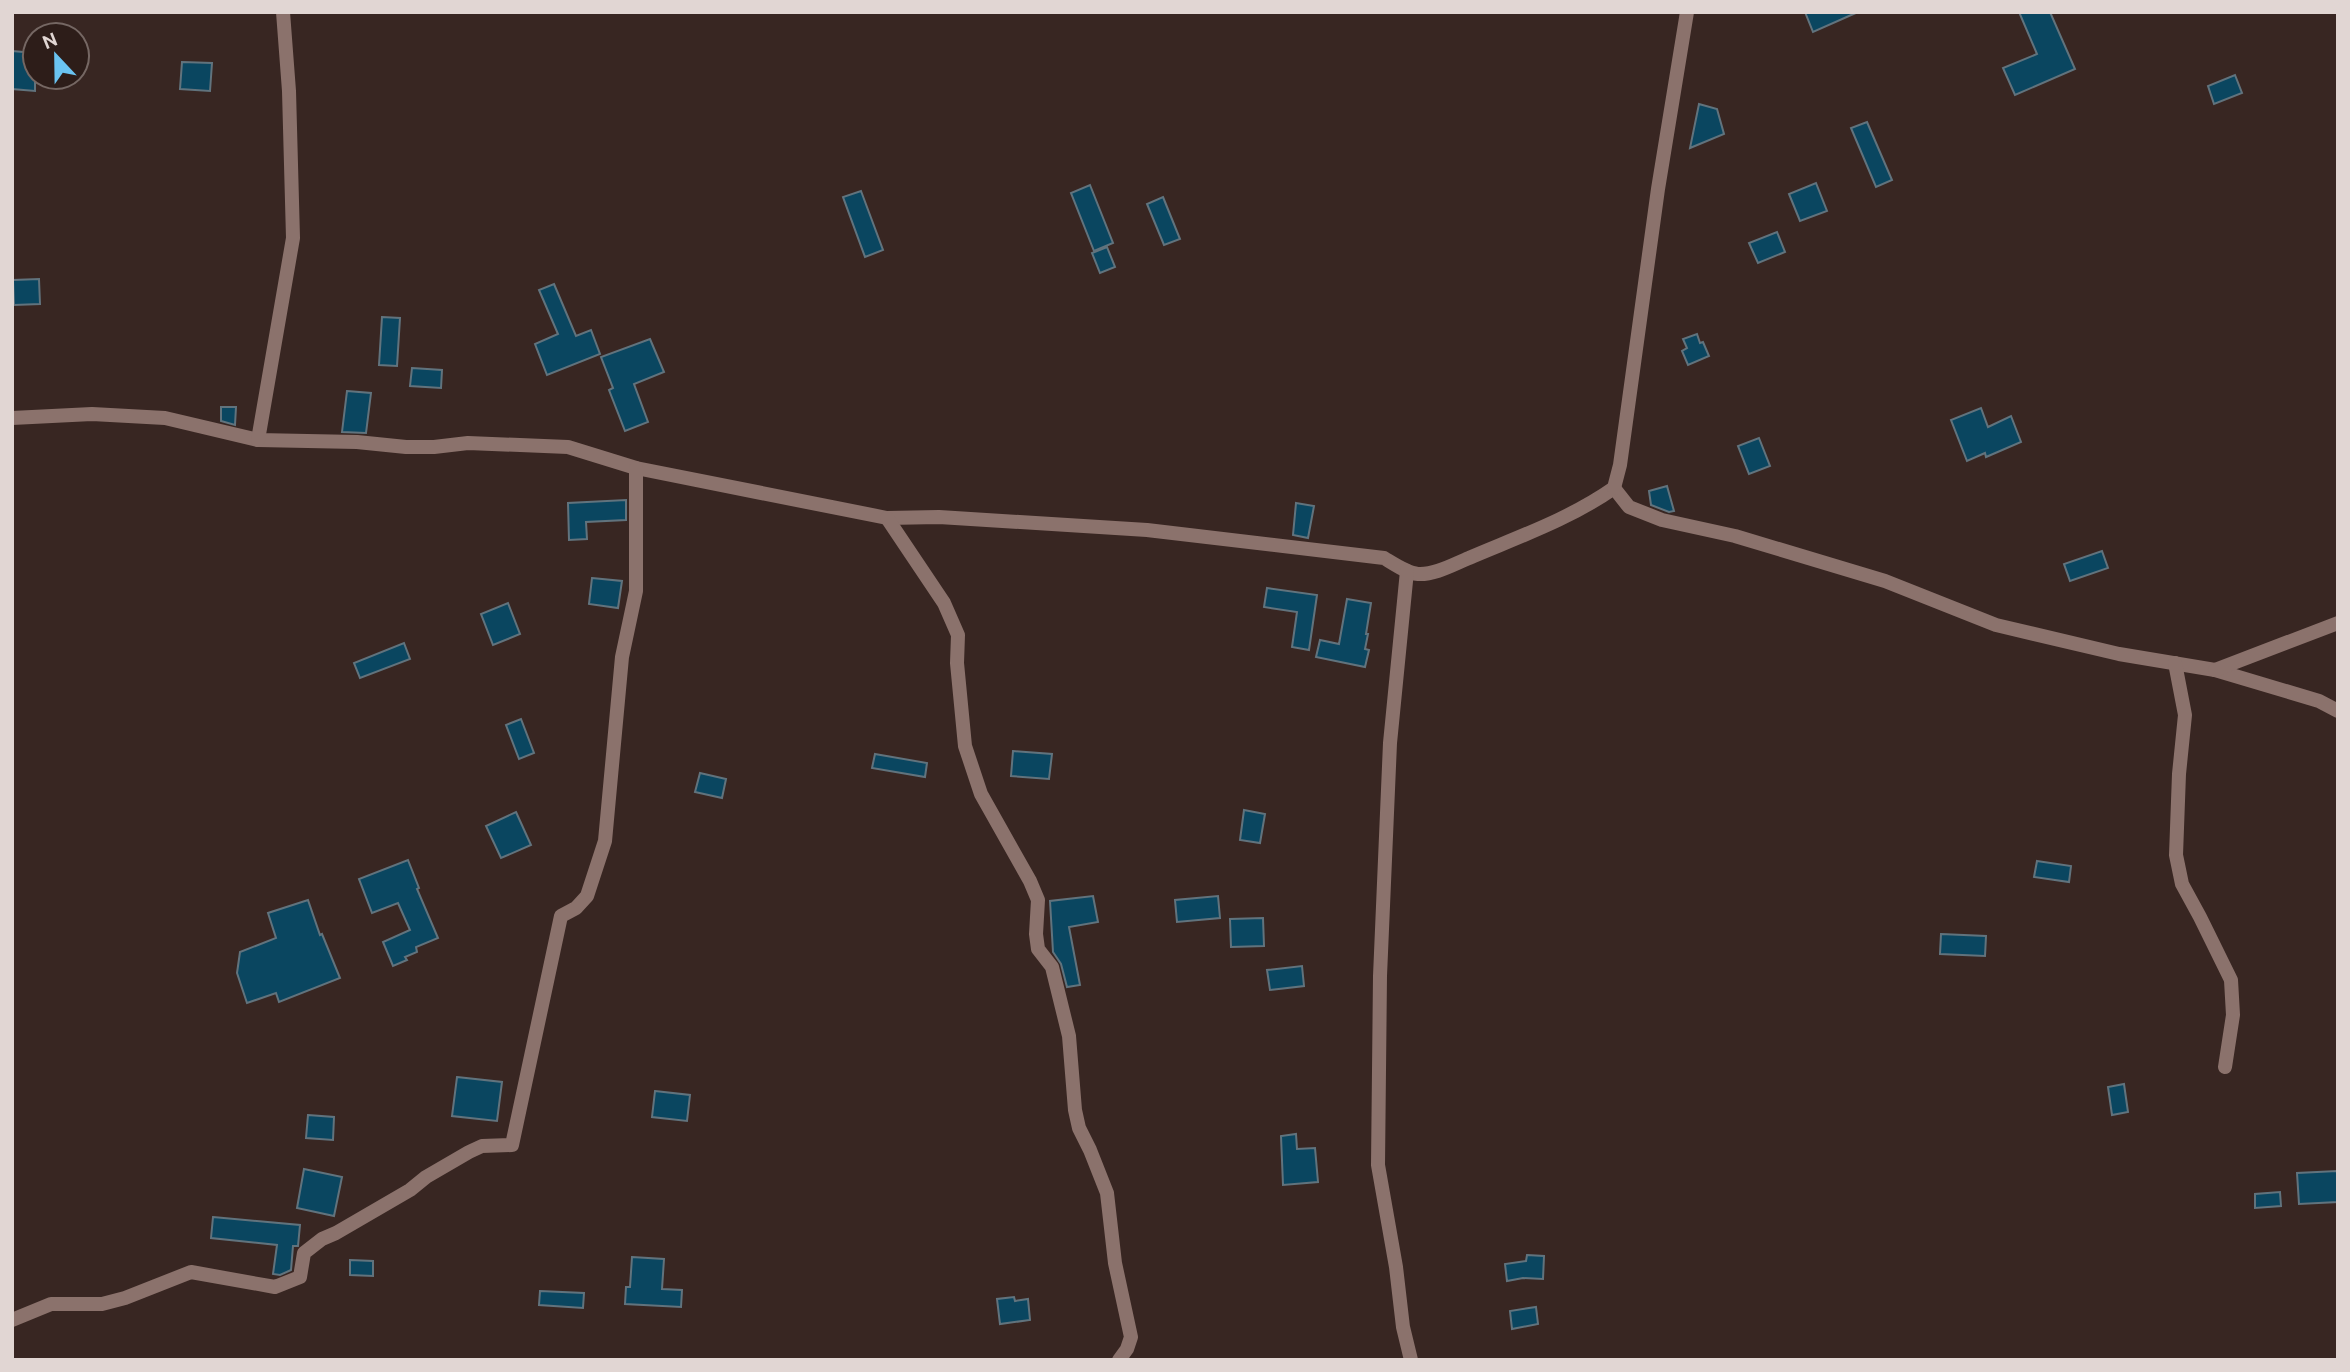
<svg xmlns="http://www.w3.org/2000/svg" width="2350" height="1372" font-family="Ubuntu,sans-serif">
  <rect width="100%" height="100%" fill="#382622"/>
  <!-- building -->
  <g fill="#0a4660" stroke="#61737d" stroke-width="2">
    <path d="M 1805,12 L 1858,12 L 1813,32 Z"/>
    <path d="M 2019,12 L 2050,12 L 2075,69 L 2015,95 L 2003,68 L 2037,54 Z"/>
    <path d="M 12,51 L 35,53 L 35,91 L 12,89 Z"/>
    <path d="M 182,62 L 212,63 L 210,91 L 180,89 Z"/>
    <path d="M 2235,75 L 2242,93 L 2214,104 L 2208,86 Z"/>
    <path d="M 1699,104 L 1717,109 L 1724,134 L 1690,148 Z"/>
    <path d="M 1867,122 L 1892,180 L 1876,187 L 1851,128 Z"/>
    <path d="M 1816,183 L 1827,211 L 1800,221 L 1789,194 Z"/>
    <path d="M 1090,185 L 1113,243 L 1094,251 L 1071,193 Z"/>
    <path d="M 861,191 L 883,250 L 865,257 L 843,197 Z"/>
    <path d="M 1163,197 L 1180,239 L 1164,245 L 1147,204 Z"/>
    <path d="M 1777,232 L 1785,252 L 1758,263 L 1749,243 Z"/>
    <path d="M 1107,247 L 1115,267 L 1100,273 L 1092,253 Z"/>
    <path d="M 39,279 L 40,304 L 14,305 L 13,280 Z"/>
    <path d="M 554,284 L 576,336 L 591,330 L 600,354 L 547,375 L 535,344 L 558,334 L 539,290 Z"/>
    <path d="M 382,317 L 400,318 L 397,366 L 379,365 Z"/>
    <path d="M 1697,334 L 1700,343 L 1703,342 L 1709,356 L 1688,365 L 1682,351 L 1687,348 L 1683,339 Z"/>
    <path d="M 650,339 L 664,372 L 634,384 L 648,422 L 625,431 L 609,390 L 613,388 L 601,357 Z"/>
    <path d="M 412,368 L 442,370 L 441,388 L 410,386 Z"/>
    <path d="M 347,391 L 371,393 L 366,433 L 342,432 Z"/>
    <path d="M 221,407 L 236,407 L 235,425 L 221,421 Z"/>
    <path d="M 1981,408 L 1988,427 L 2011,416 L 2021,442 L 1986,457 L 1985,453 L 1967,461 L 1951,420 Z"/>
    <path d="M 1759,438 L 1770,466 L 1749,474 L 1738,446 Z"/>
    <path d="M 1667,486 L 1674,511 L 1669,512 L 1651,505 L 1649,491 Z"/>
    <path d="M 626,500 L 626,520 L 586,522 L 587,539 L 569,540 L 568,503 Z"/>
    <path d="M 1296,503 L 1314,506 L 1308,538 L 1293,535 Z"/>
    <path d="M 2102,551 L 2108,568 L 2070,581 L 2064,564 Z"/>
    <path d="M 592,578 L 622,581 L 618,608 L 589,604 Z"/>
    <path d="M 1267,588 L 1317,595 L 1309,650 L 1292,647 L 1297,612 L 1264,607 Z"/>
    <path d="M 1347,599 L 1371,603 L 1366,634 L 1368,634 L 1365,649 L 1369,650 L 1365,667 L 1316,657 L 1320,640 L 1339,644 Z"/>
    <path d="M 508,603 L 520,634 L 493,645 L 481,614 Z"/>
    <path d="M 404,643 L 410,659 L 360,678 L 354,663 Z"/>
    <path d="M 521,719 L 534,753 L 519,759 L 506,725 Z"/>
    <path d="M 1013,751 L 1052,754 L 1049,779 L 1011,776 Z"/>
    <path d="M 875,754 L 927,763 L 925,777 L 872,768 Z"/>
    <path d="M 700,773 L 726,779 L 722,798 L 695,792 Z"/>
    <path d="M 1244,810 L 1265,814 L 1260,843 L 1240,840 Z"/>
    <path d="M 516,812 L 531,845 L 501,858 L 486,826 Z"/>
    <path d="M 408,860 L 419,888 L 417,889 L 438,938 L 416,947 L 417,952 L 405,957 L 407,960 L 393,966 L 383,942 L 410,930 L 398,903 L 372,913 L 359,879 Z"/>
    <path d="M 2037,861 L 2071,866 L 2069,882 L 2034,877 Z"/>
    <path d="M 1093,896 L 1098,922 L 1069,927 L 1080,985 L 1067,987 L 1061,964 L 1053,952 L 1050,901 Z"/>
    <path d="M 1218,896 L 1220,918 L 1177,922 L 1175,900 Z"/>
    <path d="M 308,900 L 320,935 L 322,934 L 340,978 L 279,1002 L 276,993 L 247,1003 L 237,973 L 240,952 L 276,938 L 268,913 Z"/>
    <path d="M 1263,918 L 1264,946 L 1231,947 L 1230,919 Z"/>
    <path d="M 1941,934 L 1986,936 L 1985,956 L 1940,954 Z"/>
    <path d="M 1302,966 L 1304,986 L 1270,990 L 1267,970 Z"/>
    <path d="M 457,1077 L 502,1082 L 497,1121 L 452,1116 Z"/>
    <path d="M 2124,1084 L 2128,1112 L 2112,1115 L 2108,1087 Z"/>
    <path d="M 655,1091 L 690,1095 L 687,1121 L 652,1117 Z"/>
    <path d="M 308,1115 L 334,1117 L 333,1140 L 306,1138 Z"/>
    <path d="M 1296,1134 L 1297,1149 L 1315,1148 L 1318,1182 L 1283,1185 L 1281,1136 Z"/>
    <path d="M 304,1169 L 342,1177 L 334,1216 L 297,1208 Z"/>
    <path d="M 2337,1171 L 2338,1202 L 2299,1204 L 2297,1173 Z"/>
    <path d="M 2280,1192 L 2281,1206 L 2255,1208 L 2255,1194 Z"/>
    <path d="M 213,1217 L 300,1225 L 298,1246 L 293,1246 L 291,1270 L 280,1275 L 273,1274 L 277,1245 L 211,1238 Z"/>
    <path d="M 1527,1255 L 1544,1256 L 1543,1279 L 1523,1278 L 1507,1281 L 1505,1264 L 1526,1261 Z"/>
    <path d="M 632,1257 L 664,1259 L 662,1289 L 682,1290 L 681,1307 L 625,1304 L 626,1287 L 630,1287 Z"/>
    <path d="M 350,1260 L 373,1261 L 373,1276 L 350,1275 Z"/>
    <path d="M 540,1291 L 584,1293 L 583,1308 L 539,1305 Z"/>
    <path d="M 1014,1297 L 1015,1301 L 1028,1299 L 1030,1320 L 1000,1324 L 997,1299 Z"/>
    <path d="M 1536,1307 L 1538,1324 L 1512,1329 L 1510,1311 Z"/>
  </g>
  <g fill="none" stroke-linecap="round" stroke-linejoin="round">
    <!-- minor -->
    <g stroke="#8b726c" stroke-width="14">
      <path d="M 12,418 L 92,414 L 165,418 L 258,440 L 357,442 L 406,447 L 434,447 L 468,443 L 568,447 L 636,468 L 887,518 L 939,517 L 1147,530 L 1384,558 C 1394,564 1407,573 1418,574 C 1435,575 1454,564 1469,558 C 1518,537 1570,519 1614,488 L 1629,507 L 1662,520 L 1735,536 L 1885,581 L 1996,625 L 2119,654 L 2215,670 L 2319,701 L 2338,711"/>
      <path d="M 258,440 L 293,238 L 289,91 L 283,12"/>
      <path d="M 1614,488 L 1620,465 L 1658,189 L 1687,12"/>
      <path d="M 887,518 L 944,603 L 958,635 L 957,663 L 965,746 L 981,794 L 1030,881 L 1038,900 L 1036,934 L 1038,949 L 1052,967 L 1069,1036 L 1075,1110 L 1079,1128 L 1090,1150 L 1107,1193 L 1115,1263 L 1131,1337 L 1127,1349 L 1119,1360"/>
      <path d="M 1407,571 L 1390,743 L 1380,976 L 1378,1165 L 1396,1267 L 1403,1327 L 1411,1360"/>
      <path d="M 2175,663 L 2185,715 L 2179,774 L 2176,855 L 2182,884 L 2200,917 L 2231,980 L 2233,1015 L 2225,1067"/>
      <path d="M 2215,670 L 2338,623"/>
      <path d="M 12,1320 L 51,1304 L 102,1304 L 125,1298 L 191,1272 L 275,1287 L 300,1277 L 304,1253 L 322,1239 L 336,1233 L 410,1190 L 426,1177 L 469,1152 L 482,1146 L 512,1145 L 561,916 L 576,908 L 587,896 L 605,841 L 622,657 L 636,591 L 636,468"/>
    </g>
  </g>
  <!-- border -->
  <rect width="2350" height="1372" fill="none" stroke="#e1d6d3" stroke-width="28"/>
  <!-- north arrow -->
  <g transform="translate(56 56) rotate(338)"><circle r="33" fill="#2d1d19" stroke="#756763" stroke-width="2"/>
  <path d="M0-5L12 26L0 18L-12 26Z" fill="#6ac3f1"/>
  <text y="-10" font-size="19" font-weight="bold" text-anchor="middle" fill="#e1d6d3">N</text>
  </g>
</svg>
